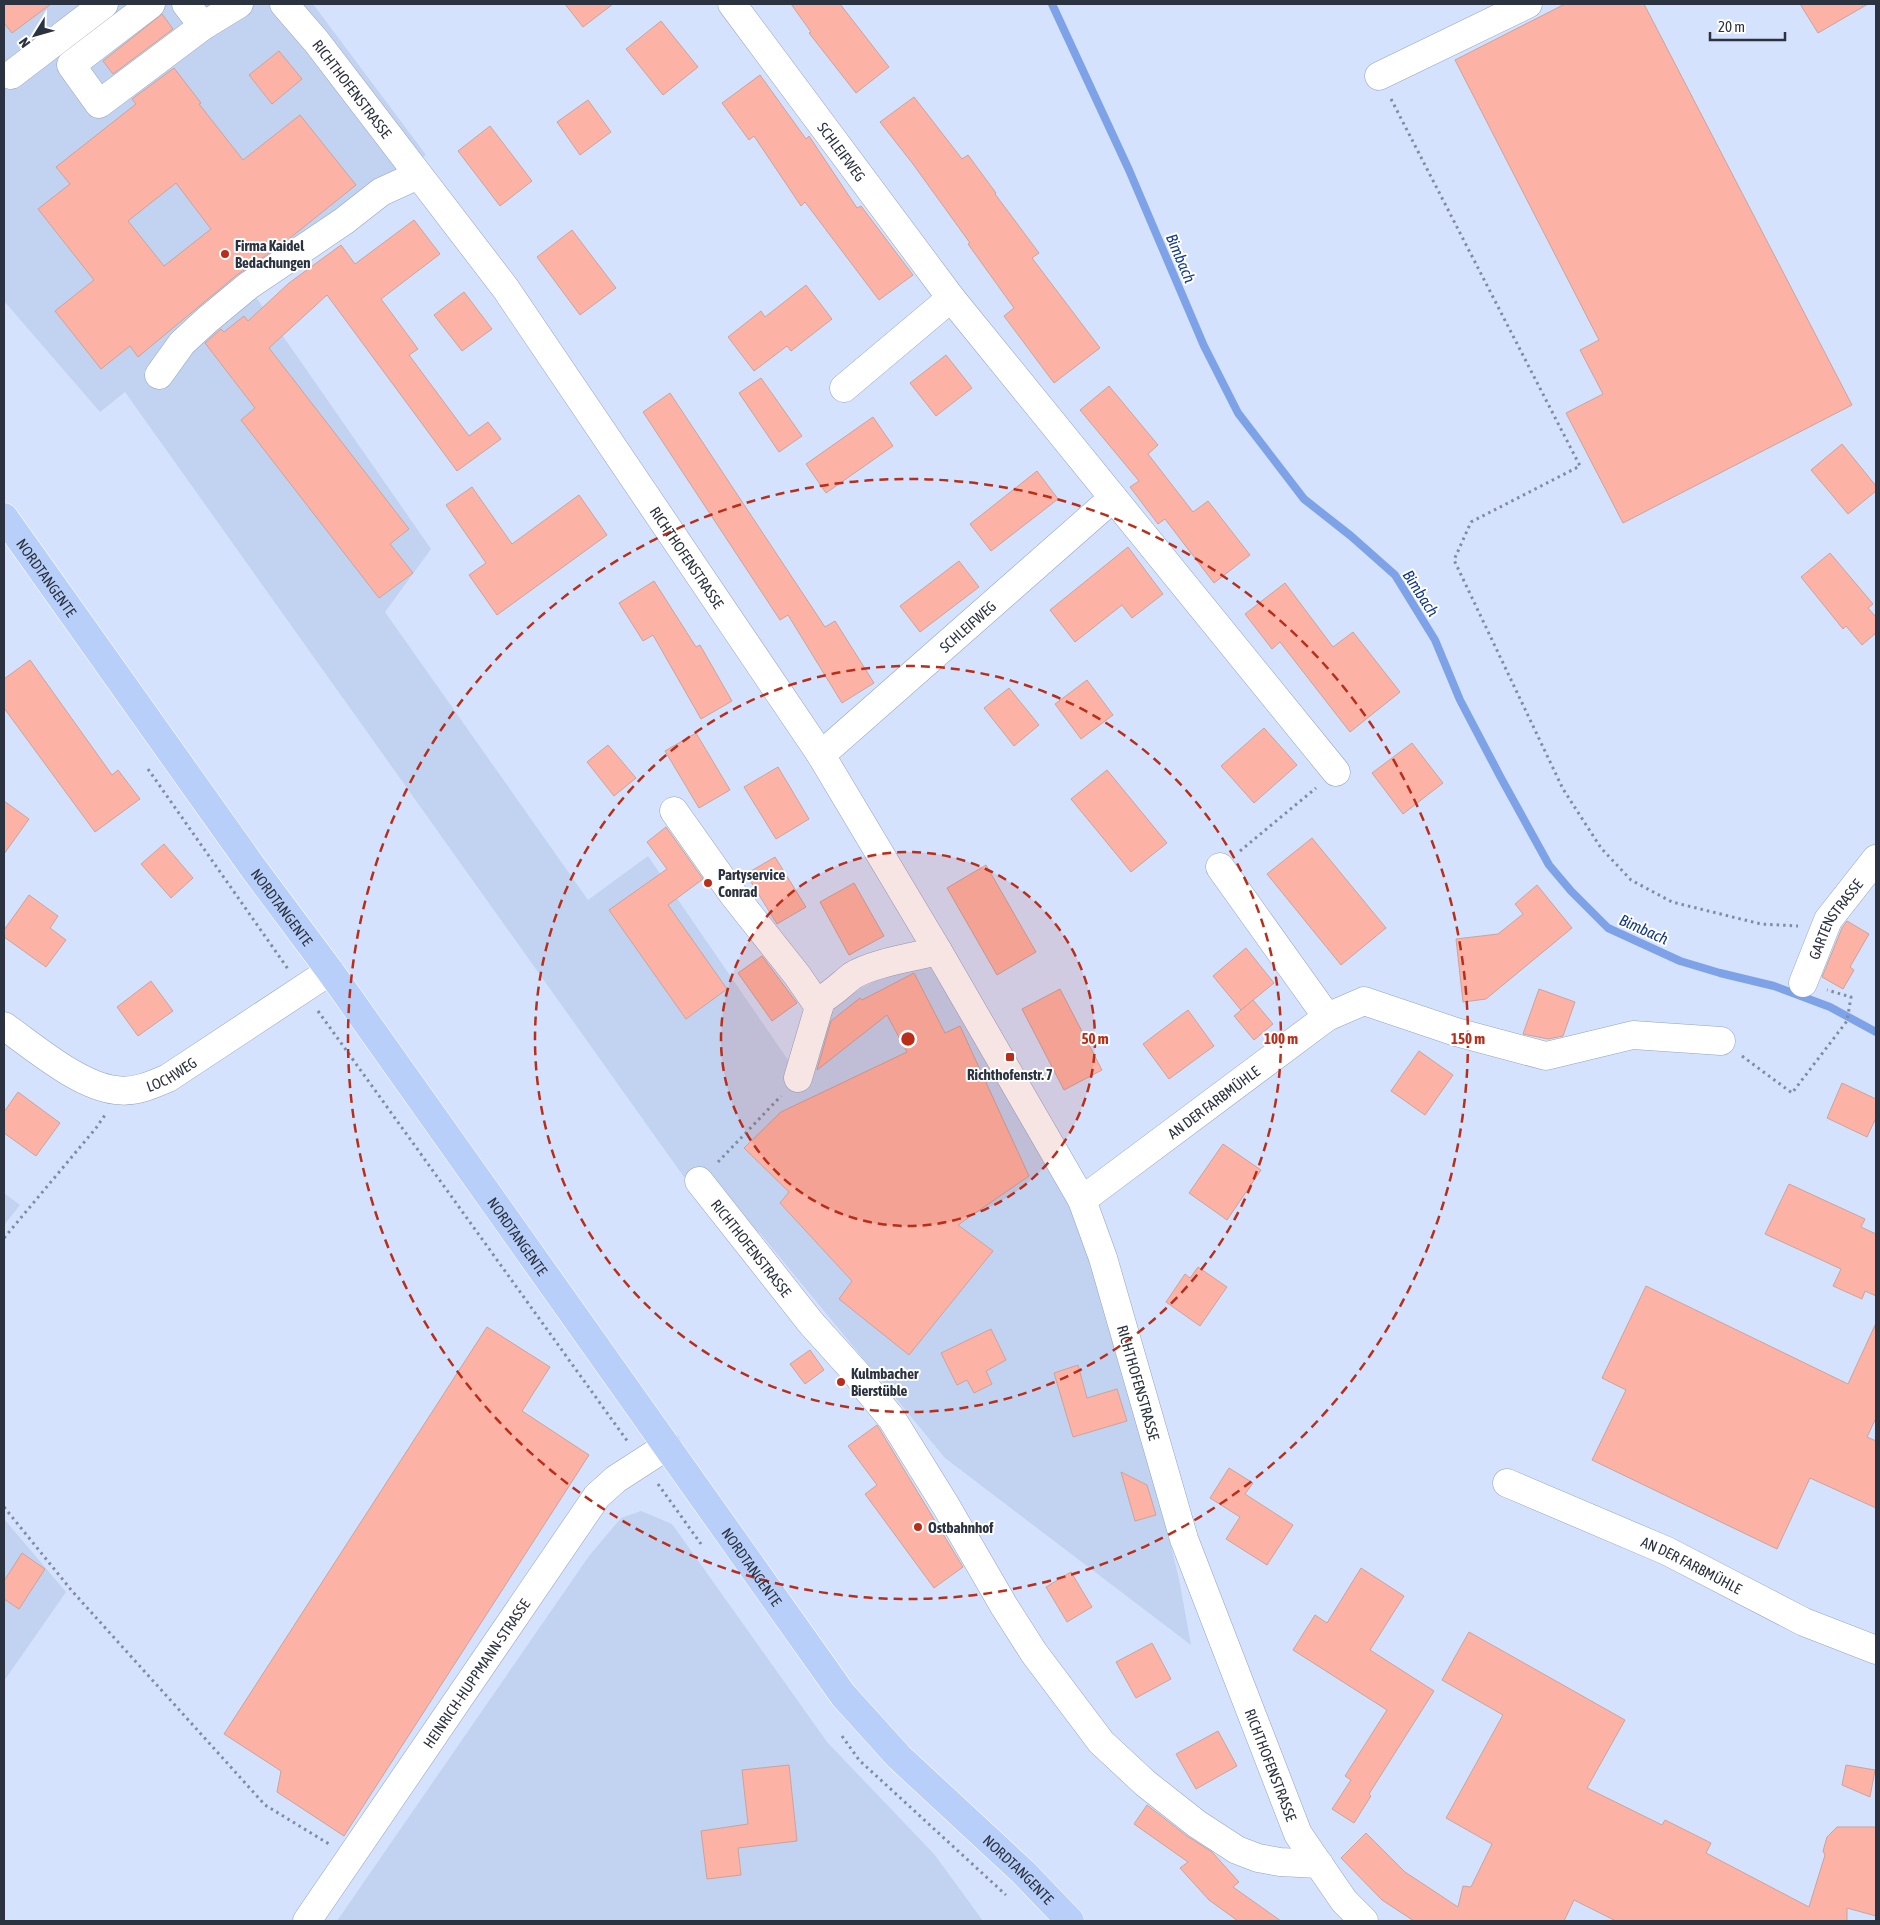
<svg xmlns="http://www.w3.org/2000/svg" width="1880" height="1925" font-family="'Asap Condensed',sans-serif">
  <rect width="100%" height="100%" fill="#d4e2fd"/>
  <!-- built -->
  <g fill="#c2d2f1">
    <path d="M 4,4 L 313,4 L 426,155 L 281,255 L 248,286 L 431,549 L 385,612 L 588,900 L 648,856 L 788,1060 L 806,1056 L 824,1009 L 922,955 L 1082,1200 L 1121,1340 L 1179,1579 L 1191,1645 L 945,1458 L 759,1232 L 736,1250 L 125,392 L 100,412 L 4,301 Z"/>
    <path d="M 4,1193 L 20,1205 L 4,1225 Z"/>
    <path d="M 641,1511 L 672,1524 L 827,1742 L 934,1854 L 983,1921 L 337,1921 L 589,1556 L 621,1518 Z"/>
    <path d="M 4,1519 L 66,1592 L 4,1681 Z"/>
  </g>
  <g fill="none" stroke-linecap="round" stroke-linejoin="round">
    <!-- stream -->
    <path stroke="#7da2e8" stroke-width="8" d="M 1052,4 L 1129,170 L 1204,346 L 1238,413 L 1304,499 L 1351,536 L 1395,575 L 1435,640 L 1460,700 L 1501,778 L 1549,865 L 1571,891 L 1608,928 L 1680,961 L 1720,973 L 1774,986 L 1830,1007 L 1876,1032"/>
  </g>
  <!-- building -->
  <g fill="#fcb3a5" stroke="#cba39b" fill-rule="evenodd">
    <path d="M 4,4 L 51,4 L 12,33 L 4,23 Z"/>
    <path d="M 565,4 L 613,4 L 583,27 Z"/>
    <path d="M 791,4 L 840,4 L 889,67 L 856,93 L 809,33 L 811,32 Z"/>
    <path d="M 1565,4 L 1644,4 L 1852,405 L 1623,523 L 1566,413 L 1603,394 L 1580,350 L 1599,340 L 1455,60 Z"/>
    <path d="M 1800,4 L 1868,4 L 1818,33 Z"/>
    <path d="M 162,14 L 173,29 L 113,74 L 103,61 Z"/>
    <path d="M 661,21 L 698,67 L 663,95 L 626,49 Z"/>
    <path d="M 279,51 L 302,79 L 272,104 L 249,75 Z"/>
    <path d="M 174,68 L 201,103 L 199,104 L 243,160 L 300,115 L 356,185 L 280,246 L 238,274 L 138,357 L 130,346 L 101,369 L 55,311 L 94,280 L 38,209 L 70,184 L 56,167 L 136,104 L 132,99 ZM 176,183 L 211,229 L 164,266 L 128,221 Z"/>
    <path d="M 760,75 L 806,139 L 809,136 L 857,208 L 861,206 L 913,275 L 879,300 L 805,202 L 801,206 L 754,136 L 749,140 L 722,103 Z"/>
    <path d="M 914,97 L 962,159 L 968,155 L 996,193 L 995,194 L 1039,253 L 1032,258 L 1100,348 L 1054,383 L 1004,316 L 1014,308 L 968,244 L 970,243 L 913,164 L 880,122 Z"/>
    <path d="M 588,100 L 611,132 L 580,155 L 557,122 Z"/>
    <path d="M 490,126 L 532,181 L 500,206 L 458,151 Z"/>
    <path d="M 414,220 L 440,254 L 381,299 L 418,349 L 409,355 L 469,436 L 488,422 L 501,439 L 457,471 L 327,295 L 269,348 L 409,529 L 390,544 L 413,573 L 379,598 L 241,420 L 255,408 L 205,343 L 221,329 L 224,332 L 244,316 L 248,321 L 289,283 L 341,245 L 355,264 Z"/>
    <path d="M 572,230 L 616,288 L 580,315 L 537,257 Z"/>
    <path d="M 806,285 L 832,319 L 791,351 L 787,346 L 754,371 L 728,337 L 761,311 L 765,317 Z"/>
    <path d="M 464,292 L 492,329 L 462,351 L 434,315 Z"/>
    <path d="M 946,355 L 972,388 L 936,416 L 910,383 Z"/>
    <path d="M 761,378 L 802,436 L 779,452 L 739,393 Z"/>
    <path d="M 1109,386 L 1158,445 L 1148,454 L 1193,512 L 1208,501 L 1250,555 L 1214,583 L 1165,519 L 1158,524 L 1130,487 L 1139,481 L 1080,410 Z"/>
    <path d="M 670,393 L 825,627 L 835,621 L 874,683 L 842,703 L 788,615 L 780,620 L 643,412 Z"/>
    <path d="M 873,417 L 893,446 L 826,493 L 806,464 Z"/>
    <path d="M 1842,444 L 1876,486 L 1876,491 L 1848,514 L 1811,470 Z"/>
    <path d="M 1037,471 L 1058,499 L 991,551 L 970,524 Z"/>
    <path d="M 472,487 L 512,544 L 579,495 L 607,535 L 497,615 L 469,575 L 486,563 L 446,505 Z"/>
    <path d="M 1128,547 L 1163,594 L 1132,618 L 1122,605 L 1075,642 L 1050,610 Z"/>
    <path d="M 1830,553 L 1873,604 L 1868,608 L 1876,617 L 1876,633 L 1862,645 L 1846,626 L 1843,629 L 1801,577 Z"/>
    <path d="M 959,561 L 979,587 L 920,632 L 900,606 Z"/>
    <path d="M 654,581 L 696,647 L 700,645 L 732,701 L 701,719 L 653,635 L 643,641 L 619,603 Z"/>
    <path d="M 1285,583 L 1333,647 L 1353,632 L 1400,692 L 1350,732 L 1280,642 L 1272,649 L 1245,614 Z"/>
    <path d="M 30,660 L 112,775 L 118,770 L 140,799 L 95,832 L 4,708 L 4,679 Z"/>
    <path d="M 1087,680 L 1113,715 L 1081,739 L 1055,704 Z"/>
    <path d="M 1009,688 L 1039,725 L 1014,746 L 984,708 Z"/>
    <path d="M 1264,728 L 1297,765 L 1254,803 L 1221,766 Z"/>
    <path d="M 696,733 L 730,790 L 699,808 L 665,751 Z"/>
    <path d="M 1412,743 L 1443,783 L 1403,814 L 1372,773 Z"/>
    <path d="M 608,745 L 636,778 L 614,796 L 587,762 Z"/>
    <path d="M 778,767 L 809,819 L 776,839 L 744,787 Z"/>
    <path d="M 1107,770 L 1167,843 L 1131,872 L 1071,799 Z"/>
    <path d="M 4,801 L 29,819 L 4,854 Z"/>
    <path d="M 666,827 L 703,879 L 668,905 L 727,989 L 686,1019 L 609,910 L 667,869 L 647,842 Z"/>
    <path d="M 1312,838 L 1386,928 L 1341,965 L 1267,874 Z"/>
    <path d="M 164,844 L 193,878 L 171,898 L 141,864 Z"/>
    <path d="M 775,857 L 806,907 L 777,924 L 746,874 Z"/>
    <path d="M 986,865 L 1036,952 L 997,975 L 947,888 Z"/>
    <path d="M 854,883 L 884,936 L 849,955 L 820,902 Z"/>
    <path d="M 1537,885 L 1572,928 L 1486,999 L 1463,1002 L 1456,939 L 1498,934 L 1523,914 L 1515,904 Z"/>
    <path d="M 29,895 L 58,916 L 50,928 L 66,940 L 46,967 L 4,937 L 4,930 Z"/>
    <path d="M 1847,921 L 1869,934 L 1850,967 L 1854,970 L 1843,989 L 1822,977 L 1842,928 Z"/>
    <path d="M 1246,948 L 1274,983 L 1241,1010 L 1213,976 Z"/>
    <path d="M 762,956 L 797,1003 L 772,1021 L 738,973 Z"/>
    <path d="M 914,973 L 945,1033 L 960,1026 L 1029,1176 L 958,1225 L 993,1251 L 909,1355 L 839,1299 L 852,1281 L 780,1203 L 789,1192 L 744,1148 L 781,1112 L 907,1052 L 887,1015 L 817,1070 L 831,1021 L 860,998 L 862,1000 Z"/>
    <path d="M 151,981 L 173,1011 L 138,1036 L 117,1007 Z"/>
    <path d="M 1060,989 L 1102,1070 L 1064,1090 L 1022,1009 Z"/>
    <path d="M 1539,989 L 1575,1002 L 1563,1036 L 1548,1039 L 1523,1034 Z"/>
    <path d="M 1253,1000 L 1273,1024 L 1254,1040 L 1234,1016 Z"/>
    <path d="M 1188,1010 L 1214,1046 L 1169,1079 L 1143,1044 Z"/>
    <path d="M 1419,1051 L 1453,1075 L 1425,1115 L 1391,1091 Z"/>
    <path d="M 1842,1083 L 1876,1099 L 1876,1118 L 1867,1137 L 1827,1118 Z"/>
    <path d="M 18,1092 L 60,1123 L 36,1156 L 4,1133 L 4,1112 Z"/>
    <path d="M 1223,1144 L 1261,1170 L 1227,1220 L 1189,1193 Z"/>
    <path d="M 1789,1184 L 1865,1219 L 1861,1227 L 1876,1234 L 1876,1296 L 1865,1291 L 1862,1299 L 1833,1286 L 1841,1269 L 1765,1234 Z"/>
    <path d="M 1198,1267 L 1227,1287 L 1200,1326 L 1166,1302 L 1185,1274 L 1190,1278 Z"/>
    <path d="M 1646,1286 L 1848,1384 L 1876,1323 L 1876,1418 L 1867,1437 L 1876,1441 L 1876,1508 L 1810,1478 L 1777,1549 L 1592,1460 L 1626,1390 L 1602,1378 Z"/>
    <path d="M 487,1327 L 550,1367 L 522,1411 L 589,1455 L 344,1836 L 277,1792 L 281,1771 L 224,1734 Z"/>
    <path d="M 991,1329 L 1006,1360 L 986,1371 L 992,1384 L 974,1393 L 967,1380 L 957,1385 L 941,1353 Z"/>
    <path d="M 810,1350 L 824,1370 L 805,1384 L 790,1364 Z"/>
    <path d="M 1078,1365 L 1087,1398 L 1117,1389 L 1127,1421 L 1073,1437 L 1054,1373 Z"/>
    <path d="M 877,1425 L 963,1567 L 934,1588 L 865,1494 L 877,1485 L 848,1446 Z"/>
    <path d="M 1229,1468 L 1253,1483 L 1245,1494 L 1293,1525 L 1267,1565 L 1226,1539 L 1240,1517 L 1210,1498 Z"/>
    <path d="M 1121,1472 L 1147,1485 L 1156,1515 L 1135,1521 Z"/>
    <path d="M 22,1553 L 45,1569 L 19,1609 L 4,1599 L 4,1581 Z"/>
    <path d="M 1361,1568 L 1404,1596 L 1370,1650 L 1434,1691 L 1369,1794 L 1371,1796 L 1354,1823 L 1332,1809 L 1351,1780 L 1345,1776 L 1387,1710 L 1293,1650 L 1315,1615 L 1327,1623 Z"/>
    <path d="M 1071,1572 L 1092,1607 L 1067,1622 L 1046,1587 Z"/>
    <path d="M 1469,1632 L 1625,1720 L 1587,1788 L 1662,1825 L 1665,1820 L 1711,1843 L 1706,1853 L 1809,1907 L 1825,1855 L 1823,1851 L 1827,1837 L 1837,1827 L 1876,1827 L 1876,1916 L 1847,1908 L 1847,1921 L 1616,1921 L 1574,1900 L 1564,1921 L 1414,1921 L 1382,1900 L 1341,1858 L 1366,1833 L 1405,1872 L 1458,1907 L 1463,1886 L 1471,1887 L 1492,1844 L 1446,1818 L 1503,1715 L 1442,1680 Z"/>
    <path d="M 1152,1643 L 1171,1679 L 1136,1698 L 1116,1662 Z"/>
    <path d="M 1218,1731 L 1237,1766 L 1196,1789 L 1176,1754 Z"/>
    <path d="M 789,1765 L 797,1841 L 738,1848 L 741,1875 L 707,1879 L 701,1831 L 748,1824 L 742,1770 Z"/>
    <path d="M 1846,1765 L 1875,1770 L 1870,1797 L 1842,1785 Z"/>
    <path d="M 1147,1805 L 1187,1836 L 1212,1852 L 1239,1882 L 1233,1887 L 1281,1921 L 1238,1921 L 1209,1900 L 1180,1868 L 1188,1862 L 1134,1824 Z"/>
  </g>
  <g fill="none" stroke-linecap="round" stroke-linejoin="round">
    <defs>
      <g id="minor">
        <path d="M 151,4 L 71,65 L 99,104 L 203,26 L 239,4"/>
        <path d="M 186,4 L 203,26"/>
        <path id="s1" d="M 284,4 L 316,41 L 506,289 L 821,755 L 938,951 L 1082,1200 L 1103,1258 L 1184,1539 L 1298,1834 L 1344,1901 L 1364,1921"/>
        <path id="s2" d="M 732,4 L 951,298 L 1336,772"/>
        <path d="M 11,75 L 104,4"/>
        <path d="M 1379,76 L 1528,4"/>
        <path d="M 159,375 L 182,343 L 207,320 L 248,286 L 344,221 L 381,192 L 418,175"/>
        <path d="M 844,388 L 951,298"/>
        <path id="s3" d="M 821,755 L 1113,498"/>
        <path d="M 674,811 L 732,893 L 797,975 L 819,1007"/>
        <path d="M 1220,867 L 1327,1017"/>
        <path id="s4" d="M 1803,983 L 1828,920 L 1876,859"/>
        <path id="s5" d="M 4,1026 C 34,1047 79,1086 116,1090 C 134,1093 152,1085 168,1078 L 330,971"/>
        <path d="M 798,1078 L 821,1000 C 833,993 842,984 852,976 C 872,963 914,957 938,951"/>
        <path id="s6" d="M 699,1181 L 811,1323 L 857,1374 L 868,1390 L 892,1419 L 946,1506 L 1004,1606 L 1034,1653 L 1101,1742 L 1145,1783 L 1197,1824 L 1237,1850 L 1258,1858 L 1280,1862 L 1319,1864"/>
        <path id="s7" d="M 1082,1200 L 1327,1017 L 1364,1001 L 1456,1032 L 1546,1056 L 1633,1035 L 1721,1041"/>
        <path id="s8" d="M 1507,1483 L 1667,1551 L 1804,1622 L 1876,1650"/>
        <path id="s9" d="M 307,1921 L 597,1496 L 616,1479 L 667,1446"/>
      </g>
      <g id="major">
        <path id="s10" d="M 4,517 L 251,865 L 330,971 L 843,1695 L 899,1757 L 1023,1872 L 1070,1921"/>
      </g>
    </defs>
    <!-- minor casing -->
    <use href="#minor" stroke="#92a3c2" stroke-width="29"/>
    <!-- major casing -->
    <use href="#major" stroke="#fff" stroke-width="29"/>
    <!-- path -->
    <g stroke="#818ca0" stroke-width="3" stroke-dasharray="2.5 4" stroke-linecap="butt">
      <path d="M 1391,99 L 1580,466 L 1471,522 L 1454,560 L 1563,789 L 1601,848 L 1631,880 L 1672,902 L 1761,924 L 1798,926"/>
      <path d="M 148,769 L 288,969"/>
      <path d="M 1240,851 L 1316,788"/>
      <path d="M 318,1011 L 628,1442"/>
      <path d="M 1742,1056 L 1792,1093 L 1847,1021 L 1851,997 L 1827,990"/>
      <path d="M 718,1162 L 781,1096"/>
      <path d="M 4,1238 L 96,1128 L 105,1115"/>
      <path d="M 658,1484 L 701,1544"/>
      <path d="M 4,1507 L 72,1591 L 265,1805 L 329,1844"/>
      <path d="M 842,1736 L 859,1760 L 1006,1895"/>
    </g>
    <!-- minor -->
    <use href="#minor" stroke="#fff" stroke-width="28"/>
    <!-- major -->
    <use href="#major" stroke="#b8cffa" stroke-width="28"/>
  </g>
  <!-- distance rings -->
  <circle cx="908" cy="1039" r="187" fill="#b92d19" fill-opacity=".12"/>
  <g fill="none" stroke="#b92d19" stroke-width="2.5" stroke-dasharray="9 6">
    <circle cx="908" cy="1039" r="187"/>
    <circle cx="908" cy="1039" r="373"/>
    <circle cx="908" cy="1039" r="560"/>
  </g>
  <!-- markers -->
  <g fill="#b92d19" stroke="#fff" stroke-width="2">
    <circle cx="225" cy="254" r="5"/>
    <circle cx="708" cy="883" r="5"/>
    <rect x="1005" y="1052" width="10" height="10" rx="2.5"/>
    <circle cx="841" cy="1382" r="5"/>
    <circle cx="918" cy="1527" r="5"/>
  </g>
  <g text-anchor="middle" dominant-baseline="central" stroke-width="4" stroke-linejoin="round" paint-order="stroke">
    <!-- street labels -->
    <g font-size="15" fill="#2c3340" stroke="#fff">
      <text stroke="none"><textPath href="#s1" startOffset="109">RICHTHOFENSTRASSE</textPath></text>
      <text stroke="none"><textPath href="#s2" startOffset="184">SCHLEIFWEG</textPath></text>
      <text stroke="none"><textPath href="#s1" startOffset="685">RICHTHOFENSTRASSE</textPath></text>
      <text stroke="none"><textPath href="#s10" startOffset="74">NORDTANGENTE</textPath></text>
      <text stroke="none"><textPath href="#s3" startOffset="195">SCHLEIFWEG</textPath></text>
      <text stroke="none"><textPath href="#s10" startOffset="479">NORDTANGENTE</textPath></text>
      <text stroke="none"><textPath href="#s4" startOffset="72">GARTENSTRASSE</textPath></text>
      <text stroke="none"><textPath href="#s5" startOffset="189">LOCHWEG</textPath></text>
      <text stroke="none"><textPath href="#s7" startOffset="164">AN DER FARBMÜHLE</textPath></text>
      <text stroke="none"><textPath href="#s10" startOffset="884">NORDTANGENTE</textPath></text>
      <text stroke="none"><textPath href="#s6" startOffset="85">RICHTHOFENSTRASSE</textPath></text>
      <text stroke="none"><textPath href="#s1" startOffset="1631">RICHTHOFENSTRASSE</textPath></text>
      <text stroke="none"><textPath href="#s10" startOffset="1289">NORDTANGENTE</textPath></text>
      <text stroke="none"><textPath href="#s8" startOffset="202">AN DER FARBMÜHLE</textPath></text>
      <text stroke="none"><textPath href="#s9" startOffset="300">HEINRICH-HUPPMANN-STRASSE</textPath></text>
      <text stroke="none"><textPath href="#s1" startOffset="2036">RICHTHOFENSTRASSE</textPath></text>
      <text stroke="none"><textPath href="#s10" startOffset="1694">NORDTANGENTE</textPath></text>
    </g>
    <!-- poi labels -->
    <g font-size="15" font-weight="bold" fill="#2c3340" stroke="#fff" text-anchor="start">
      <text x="235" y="245">Firma Kaidel<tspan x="235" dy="17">Bedachungen</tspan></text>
      <text x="718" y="874">Partyservice<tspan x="718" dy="17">Conrad</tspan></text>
      <text x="1010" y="1074" text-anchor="middle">Richthofenstr. 7</text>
      <text x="851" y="1373">Kulmbacher<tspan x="851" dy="17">Bierstüble</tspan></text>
      <text x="928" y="1527">Ostbahnhof</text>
    </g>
    <!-- water labels -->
    <g font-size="16" font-style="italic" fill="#143a8a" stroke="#fff">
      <text transform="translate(1181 258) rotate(67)">Bimbach</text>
      <text transform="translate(1421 593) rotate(57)">Bimbach</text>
      <text transform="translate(1644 929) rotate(24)">Bimbach</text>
    </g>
  </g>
  <circle cx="908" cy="1039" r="8" fill="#b92d19" stroke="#fff" stroke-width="2.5"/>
  <g font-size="15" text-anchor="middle" font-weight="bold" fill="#b92d19" stroke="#fff" stroke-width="4" stroke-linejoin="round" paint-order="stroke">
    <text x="1095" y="1044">50 m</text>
    <text x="1281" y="1044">100 m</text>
    <text x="1468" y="1044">150 m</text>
  </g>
  <!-- border -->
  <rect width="1880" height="1925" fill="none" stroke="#2c3340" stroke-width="10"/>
  <!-- north arrow -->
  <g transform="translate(35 35) rotate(233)" stroke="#ffffff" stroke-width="4" paint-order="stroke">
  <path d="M0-4L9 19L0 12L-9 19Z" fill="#2c3340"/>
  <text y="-8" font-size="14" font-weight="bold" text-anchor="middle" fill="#2c3340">N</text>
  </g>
  <!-- scale -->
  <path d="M1710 32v8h75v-8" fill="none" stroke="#2c3340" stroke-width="2.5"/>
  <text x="1718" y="32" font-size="15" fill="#2c3340" stroke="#ffffff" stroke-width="4" paint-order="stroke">20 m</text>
</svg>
